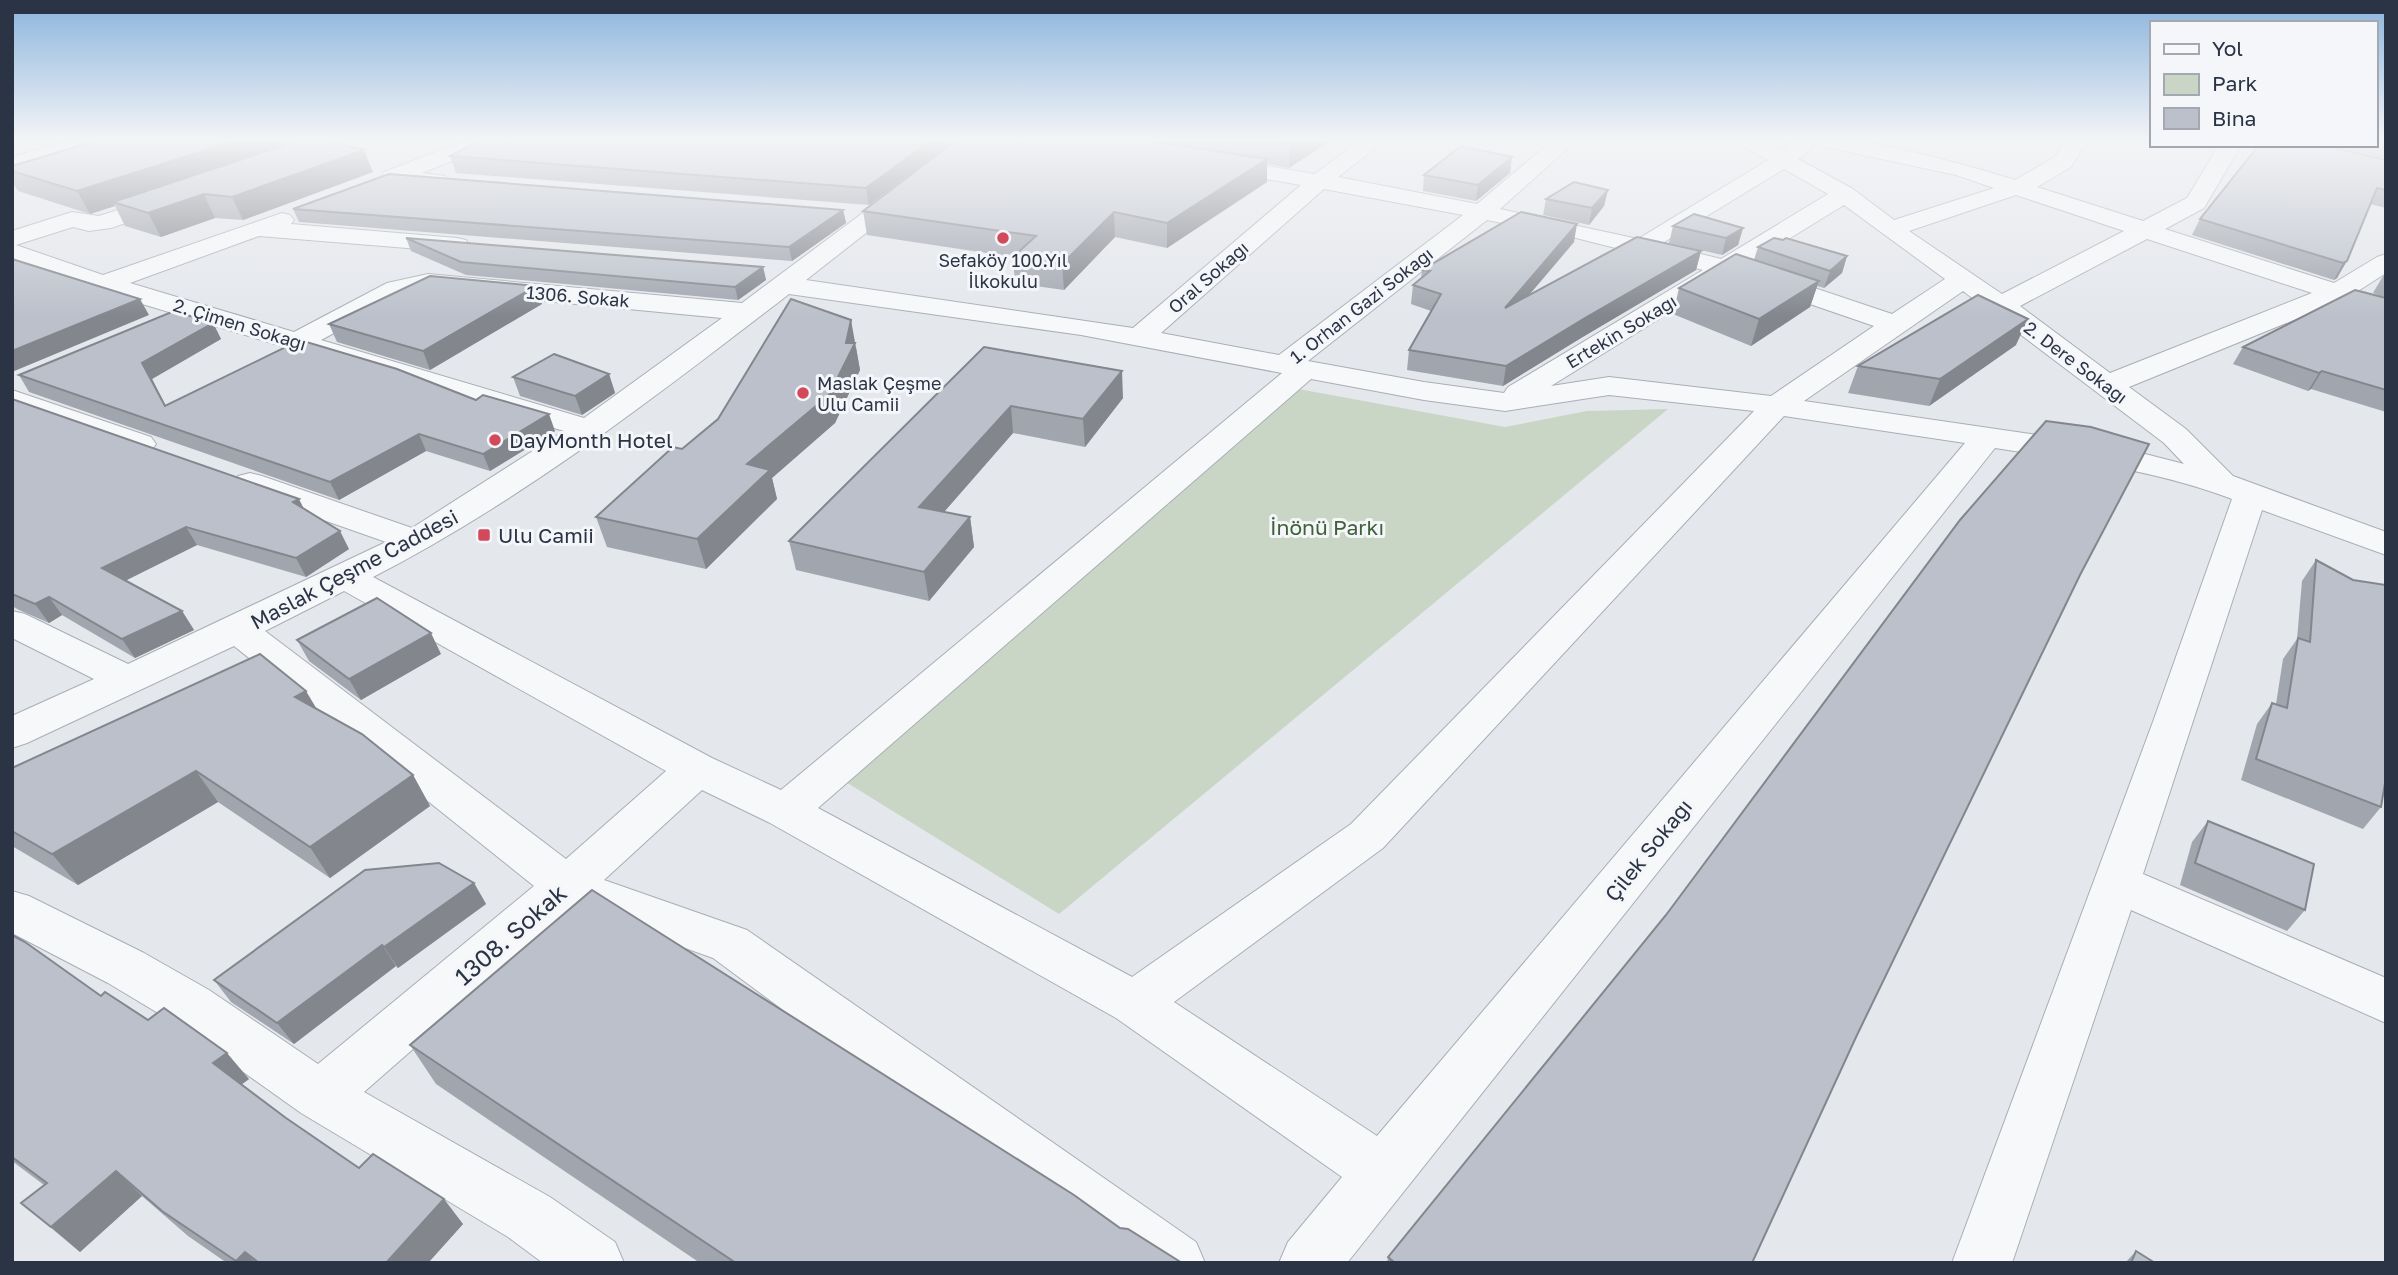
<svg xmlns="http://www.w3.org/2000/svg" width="2398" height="1275" font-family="'Golos Text',sans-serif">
  <rect width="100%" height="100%" fill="#e4e7ec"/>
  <!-- green -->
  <path fill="#c9d6c5" d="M 1293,388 L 1505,427 L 1587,411 L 1668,409 L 1059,914 L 841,779 Z"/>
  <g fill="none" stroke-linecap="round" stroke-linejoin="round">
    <defs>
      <g id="minor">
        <path d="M 75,139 L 109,139 L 105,143 L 12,171 L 12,157 Z"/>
        <path d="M 470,139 L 500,139 L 496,143 L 422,173 L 445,176 L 448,181 L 445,186 C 427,190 402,186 384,182 L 381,177 L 384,172 Z"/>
        <path d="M 962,139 L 986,139 L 806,280 L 1133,328 L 1301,185 L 1206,169 L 1203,164 L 1206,159 L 1214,157 L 1315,174 L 1362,139 L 1387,139 L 1338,177 L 1477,204 L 1554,139 L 1578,139 L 1500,209 L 1638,239 L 1768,160 L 1738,143 L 1734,139 L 1761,139 L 1782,151 C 1786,148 1791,142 1795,140 C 1826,125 1974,167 2015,180 L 2055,157 L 2066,139 L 2088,139 L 2071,167 L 2037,187 L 2143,221 L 2187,198 L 2219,145 L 2241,145 L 2204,208 L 2165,229 L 2334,283 L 2377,257 L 2386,254 L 2386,273 L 2358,291 L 2386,300 L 2386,317 L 2338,302 L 2129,387 L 2186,429 L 2233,476 L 2386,532 L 2386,555 L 2262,510 L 2143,874 L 2386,978 L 2386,1023 L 2131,910 L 2012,1263 L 1952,1263 L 2154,719 L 2232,499 C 2156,470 2075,460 1995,448 L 1347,1263 L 1279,1263 L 1288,1242 L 1342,1177 L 1116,1018 L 770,823 L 702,790 L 604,880 L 747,930 L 1196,1242 L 1205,1263 L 1125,1263 L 713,958 L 574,908 L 364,1092 L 550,1197 L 615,1242 L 624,1263 L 543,1263 L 508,1237 L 301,1113 L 173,1022 L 108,983 L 12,933 L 12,891 L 29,896 L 144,953 L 209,990 L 318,1064 L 534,886 L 234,646 L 27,743 L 12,748 L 12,716 L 94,679 L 12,638 L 12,611 L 25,614 L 128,664 L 386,542 L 238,490 L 233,483 L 238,476 L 250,473 L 262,476 L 412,528 L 564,431 L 69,282 L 12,261 L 12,231 L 72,212 L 99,216 L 170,193 L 178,195 L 182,200 L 178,205 L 111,228 L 89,231 L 73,227 L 16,245 L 103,275 L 282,213 L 290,215 L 294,220 L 291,224 L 457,238 L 466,240 L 469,245 L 466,250 L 457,252 L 259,236 L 130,283 L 294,332 L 387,283 L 428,274 L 742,303 ZM 1812,144 L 1956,175 L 1994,188 L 1894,220 L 1853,189 L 1798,159 L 1810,150 ZM 1784,169 L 1828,194 L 1721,259 L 1661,244 ZM 1324,189 L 1463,215 L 1279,355 L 1161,333 ZM 2016,195 L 2124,231 L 2002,294 L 1909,231 ZM 1844,205 L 1945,279 L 1892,314 L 1746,265 ZM 1487,220 L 1576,238 L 1703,270 L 1508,387 L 1504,393 L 1424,382 L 1308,361 ZM 2147,239 L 2312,293 L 2110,373 L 2020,306 ZM 1728,276 L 1874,326 L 1771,396 L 1609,377 L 1551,386 ZM 428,290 L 722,318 L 584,418 L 321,340 L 405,295 ZM 1963,291 L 2164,443 L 2184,464 L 2114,446 L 1804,401 ZM 789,294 L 1081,335 L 1282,373 L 781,790 L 712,758 L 373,577 C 520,502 658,395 789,294 ZM 1311,379 L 1424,400 L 1505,411 L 1609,395 L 1754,411 L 1351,824 L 1132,977 L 818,808 ZM 1784,416 L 1965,443 L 1377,1136 L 1174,1002 L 1383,848 ZM 344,591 L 666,771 L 566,859 L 265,631 Z"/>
        <path d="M 12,390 L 151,437 L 156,444 L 151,451 L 140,454 L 12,409 Z"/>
      </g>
    </defs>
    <!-- minor casing -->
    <use href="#minor" stroke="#a9aeb7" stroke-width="2"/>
    <!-- minor -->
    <use href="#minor" fill="#f7f8fa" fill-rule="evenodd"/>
  </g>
  <!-- wall -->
  <g fill="#a1a5ae">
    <path d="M 102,139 L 282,139 L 285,145 L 373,172 L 243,220 L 215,218 L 161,237 L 125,226 L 115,206 L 90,214 L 18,191 L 12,181 L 12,166 Z"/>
    <path d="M 946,139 L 869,205 L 456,173 L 450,156 Z"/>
    <path d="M 958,139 L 1333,139 L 1289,168 L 1267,164 L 1267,182 L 1167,248 L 1115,237 L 1064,290 L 1015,283 L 1013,257 L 867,235 L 863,211 Z"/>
    <path d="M 2375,139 L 2386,139 L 2386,159 L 2333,145 L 2375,145 Z"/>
    <path d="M 1512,157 L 1510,173 L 1476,201 L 1423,191 L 1424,175 Z"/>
    <path d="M 2386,160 L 2386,208 L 2370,204 L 2337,278 L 2334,280 L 2192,235 L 2200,219 Z"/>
    <path d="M 1608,190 L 1604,206 L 1589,225 L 1543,215 L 1546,199 Z"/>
    <path d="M 293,209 L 843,210 L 846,223 L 792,261 L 299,222 Z"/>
    <path d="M 1673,226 L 1743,228 L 1738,245 L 1722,255 L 1669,243 Z"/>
    <path d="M 406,238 L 763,267 L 766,280 L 738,300 L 466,275 L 411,251 Z"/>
    <path d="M 1574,242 L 1529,295 L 1701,251 L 1696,270 L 1581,338 L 1503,386 L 1407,370 L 1409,350 L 1431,311 L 1411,304 L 1413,285 L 1421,279 L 1422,270 Z"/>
    <path d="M 1758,247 L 1847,256 L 1842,273 L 1824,288 L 1817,286 L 1810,307 L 1751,346 L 1673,314 L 1679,288 L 1754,260 Z"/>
    <path d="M 2386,275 L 2386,298 L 2373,293 L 2383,276 Z"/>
    <path d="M 536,286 L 542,304 L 430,370 L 337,342 L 329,324 Z"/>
    <path d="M 2386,298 L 2386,412 L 2311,389 L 2308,391 L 2233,364 L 2243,347 Z"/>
    <path d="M 213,323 L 221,339 L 152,379 L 165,405 L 555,431 L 490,471 L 426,451 L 339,500 L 29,392 L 19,375 Z"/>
    <path d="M 2016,345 L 1929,406 L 1848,393 L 1858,366 Z"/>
    <path d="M 856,347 L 860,370 L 835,423 L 772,478 L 777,499 L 706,569 L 607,547 L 596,517 L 682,449 Z"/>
    <path d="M 984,347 L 1123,398 L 1085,447 L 1013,433 L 944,512 L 970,517 L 974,547 L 929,601 L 796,570 L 789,541 Z"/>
    <path d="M 609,374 L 615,393 L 582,415 L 520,396 L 513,377 Z"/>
    <path d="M 12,399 L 303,508 L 349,549 L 306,577 L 197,545 L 126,580 L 182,611 L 194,630 L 135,658 L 62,615 L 49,623 L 19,610 L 12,606 Z"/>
    <path d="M 2316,560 L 2381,807 L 2363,829 L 2241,780 L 2257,724 L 2272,703 L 2276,704 L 2283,659 L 2297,639 L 2302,581 Z"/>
    <path d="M 2080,575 L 1857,1035 L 1752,1263 L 1387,1263 L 1388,1257 Z"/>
    <path d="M 297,640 L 441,654 L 361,700 L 309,661 Z"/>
    <path d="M 317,709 L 413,775 L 430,806 L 330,878 L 218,802 L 78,885 L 12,846 L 12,768 Z"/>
    <path d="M 2208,821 L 2305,910 L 2287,931 L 2180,885 L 2192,842 Z"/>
    <path d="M 474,883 L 486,904 L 398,968 L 396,966 L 294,1044 L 231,1002 L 214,980 Z"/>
    <path d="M 12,935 L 101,996 L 148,1020 L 249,1079 L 241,1085 L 286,1118 L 359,1168 L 463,1224 L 428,1263 L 227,1263 L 188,1236 L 142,1196 L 80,1252 L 21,1203 L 44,1185 L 12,1161 Z"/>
    <path d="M 410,1045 L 1120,1228 L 1182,1263 L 700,1263 L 436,1084 Z"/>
    <path d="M 2136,1251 L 2155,1263 L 2125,1263 Z"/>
  </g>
  <!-- shaded-wall -->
  <g fill="#83868d">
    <path d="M 241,139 L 282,139 L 287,149 L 113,202 L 115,206 L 90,214 L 77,191 Z"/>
    <path d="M 933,139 L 946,139 L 947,147 L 869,205 L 866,188 Z"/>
    <path d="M 1299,139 L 1333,139 L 1289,168 L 1290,144 Z"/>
    <path d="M 364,150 L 373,172 L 243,220 L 232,197 Z"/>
    <path d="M 1512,157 L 1510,173 L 1476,201 L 1478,185 Z"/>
    <path d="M 1267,159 L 1267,182 L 1167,248 L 1167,223 Z"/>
    <path d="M 1608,190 L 1604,206 L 1589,225 L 1592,208 Z"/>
    <path d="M 204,194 L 215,218 L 161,237 L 148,213 Z"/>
    <path d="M 843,210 L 846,223 L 792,261 L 789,247 Z"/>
    <path d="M 1114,212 L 1115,237 L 1064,290 L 1062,264 Z"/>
    <path d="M 1577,224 L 1574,242 L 1502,327 L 1505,308 Z"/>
    <path d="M 1743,228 L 1738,245 L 1722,255 L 1726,238 Z"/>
    <path d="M 1701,251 L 1696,270 L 1581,338 L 1503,386 L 1506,366 L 1585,318 Z"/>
    <path d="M 1847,256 L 1842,273 L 1824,288 L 1830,271 Z"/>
    <path d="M 2347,261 L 2337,278 L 2334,280 L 2343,263 Z"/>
    <path d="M 763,267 L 766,280 L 738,300 L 735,287 Z"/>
    <path d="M 1819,281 L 1810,307 L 1751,346 L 1759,319 Z"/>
    <path d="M 536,286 L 542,304 L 430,370 L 423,351 Z"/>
    <path d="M 140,299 L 149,315 L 12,372 L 12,351 Z"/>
    <path d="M 2028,319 L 2016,345 L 1929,406 L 1940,379 Z"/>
    <path d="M 851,320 L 860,370 L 835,423 L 772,478 L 777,499 L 706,569 L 697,539 L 747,464 L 846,343 Z"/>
    <path d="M 213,323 L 221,339 L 152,379 L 174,422 L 142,363 Z"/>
    <path d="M 1122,371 L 1123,398 L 1085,447 L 1083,419 Z"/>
    <path d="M 2322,371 L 2311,389 L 2308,391 L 2319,373 Z"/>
    <path d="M 609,374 L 615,393 L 582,415 L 575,396 Z"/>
    <path d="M 1011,406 L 1013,433 L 923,536 L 919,507 Z"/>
    <path d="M 549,414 L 555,431 L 490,471 L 483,454 Z"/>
    <path d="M 419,434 L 426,451 L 339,500 L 330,482 Z"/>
    <path d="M 299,499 L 308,517 L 293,502 Z"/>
    <path d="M 970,517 L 974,547 L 929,601 L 924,572 Z"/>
    <path d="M 186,527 L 197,545 L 115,586 L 102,568 Z"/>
    <path d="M 340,531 L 349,549 L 306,577 L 296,558 Z"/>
    <path d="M 49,597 L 62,615 L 49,623 L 35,604 Z"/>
    <path d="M 182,611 L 194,630 L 135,658 L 122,639 Z"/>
    <path d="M 431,633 L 441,654 L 361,700 L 349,679 Z"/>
    <path d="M 306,691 L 324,721 L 295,697 Z"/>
    <path d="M 196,771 L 218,802 L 78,885 L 52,854 Z"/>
    <path d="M 413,775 L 430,806 L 330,878 L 310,847 Z"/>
    <path d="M 474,883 L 486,904 L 398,968 L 384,947 Z"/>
    <path d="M 382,945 L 396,966 L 294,1044 L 277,1023 Z"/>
    <path d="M 227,1053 L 249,1079 L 235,1089 L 213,1063 Z"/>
    <path d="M 116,1171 L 142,1196 L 80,1252 L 51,1227 Z"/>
    <path d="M 444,1199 L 463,1224 L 428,1263 L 386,1263 Z"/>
    <path d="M 245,1252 L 256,1263 L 238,1263 L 236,1261 Z"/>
  </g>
  <!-- building -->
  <g fill="#bbc0ca" stroke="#83868d" stroke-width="2">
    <path d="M 102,139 L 241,139 L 77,191 L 12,171 L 12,166 Z"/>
    <path d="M 303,139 L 322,139 L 364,150 L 232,197 L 204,194 L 148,213 L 113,202 Z"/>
    <path d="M 483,139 L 933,139 L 866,188 L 450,156 Z"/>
    <path d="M 958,139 L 1135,139 L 1267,159 L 1167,223 L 1114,212 L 1062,264 L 1013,257 L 1036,236 L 863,211 Z"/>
    <path d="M 1254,139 L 1299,139 L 1290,144 Z"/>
    <path d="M 2375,139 L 2386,139 L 2386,142 Z"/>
    <path d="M 2259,145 L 2324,145 L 2386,160 L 2386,190 L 2377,188 L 2347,261 L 2343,263 L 2200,219 Z"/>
    <path d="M 1461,146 L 1512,157 L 1478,185 L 1424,175 Z"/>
    <path d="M 389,174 L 843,210 L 789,247 L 293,209 Z"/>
    <path d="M 1574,182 L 1608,190 L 1592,208 L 1546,199 Z"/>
    <path d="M 1521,212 L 1577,224 L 1505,308 L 1637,237 L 1701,251 L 1585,318 L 1506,366 L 1409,350 L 1441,294 L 1413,285 L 1430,271 L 1422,270 Z"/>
    <path d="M 1694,214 L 1743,228 L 1726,238 L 1673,226 Z"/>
    <path d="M 406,238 L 763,267 L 735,287 L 461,262 Z"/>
    <path d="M 1774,238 L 1783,240 L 1786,238 L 1847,256 L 1830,271 L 1758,247 Z"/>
    <path d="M 1736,254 L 1819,281 L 1759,319 L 1679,288 Z"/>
    <path d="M 12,259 L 140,299 L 12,351 Z"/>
    <path d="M 430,276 L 536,286 L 423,351 L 329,324 Z"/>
    <path d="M 2355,290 L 2386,298 L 2386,390 L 2322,371 L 2319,373 L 2243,347 Z"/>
    <path d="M 1978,295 L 2028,319 L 1940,379 L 1858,366 Z"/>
    <path d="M 791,299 L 851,320 L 846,343 L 855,343 L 829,395 L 747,464 L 770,470 L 697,539 L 596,517 L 673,447 L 682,449 L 718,419 Z"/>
    <path d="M 174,311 L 213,323 L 142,363 L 165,406 L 300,340 L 397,369 L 476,400 L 483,395 L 549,414 L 483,454 L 419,434 L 330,482 L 19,375 Z"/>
    <path d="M 984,347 L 1122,371 L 1083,419 L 1011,406 L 919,507 L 970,517 L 924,572 L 789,541 Z"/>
    <path d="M 554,354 L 609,374 L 575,396 L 513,377 Z"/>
    <path d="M 12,399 L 299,499 L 293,502 L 340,531 L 296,558 L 186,527 L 102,568 L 182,611 L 122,639 L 49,597 L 35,604 L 12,594 Z"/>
    <path d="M 2046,421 L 2091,427 L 2149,444 L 2080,575 L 1857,1035 L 1752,1263 L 1395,1263 L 1388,1257 L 1666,915 L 1960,520 Z"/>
    <path d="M 2316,560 L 2353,580 L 2386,585 L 2386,777 L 2381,807 L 2256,759 L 2272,703 L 2287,708 L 2298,638 L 2310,642 Z"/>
    <path d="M 377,598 L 431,633 L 349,679 L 297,640 Z"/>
    <path d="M 260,654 L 306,691 L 295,697 L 362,734 L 413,775 L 310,847 L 196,771 L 52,854 L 12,831 L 12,768 Z"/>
    <path d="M 2208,821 L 2314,864 L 2305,910 L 2195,863 Z"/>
    <path d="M 439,863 L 474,883 L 384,947 L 382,945 L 277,1023 L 214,980 L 365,870 Z"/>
    <path d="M 592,890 L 1074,1195 L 1120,1228 L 1128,1229 L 1182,1263 L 736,1263 L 410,1045 Z"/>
    <path d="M 12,935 L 25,942 L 101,996 L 105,992 L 148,1020 L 164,1008 L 227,1053 L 213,1063 L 286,1118 L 359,1168 L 373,1154 L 444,1199 L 386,1263 L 259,1263 L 245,1252 L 236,1261 L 162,1211 L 116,1171 L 51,1227 L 21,1203 L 47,1183 L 12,1157 Z"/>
    <path d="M 2136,1251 L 2155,1263 L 2131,1263 Z"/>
  </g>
  <!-- sky -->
  <linearGradient id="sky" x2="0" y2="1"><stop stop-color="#8bb4dd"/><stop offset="0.44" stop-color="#f3f4f6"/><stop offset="1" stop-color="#f3f4f6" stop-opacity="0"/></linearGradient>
  <rect width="2398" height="317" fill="url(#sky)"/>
  <!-- markers -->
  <g fill="#d1495b" stroke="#f4f6f9" stroke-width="2.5">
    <circle cx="1003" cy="238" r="7"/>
    <circle cx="803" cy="393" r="7"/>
    <circle cx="495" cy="440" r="7"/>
    <rect x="477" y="528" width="14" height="14" rx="3.5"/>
  </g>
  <g text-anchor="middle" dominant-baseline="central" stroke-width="6" stroke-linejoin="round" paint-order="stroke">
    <!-- far-poi labels -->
    <g font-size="18" fill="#2b3445" stroke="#f4f6f9">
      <text x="1003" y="260">Sefaköy 100.Yıl<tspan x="1003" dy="21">İlkokulu</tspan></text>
      <text x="817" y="383" text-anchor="start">Maslak Çeşme<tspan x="817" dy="21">Ulu Camii</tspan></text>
    </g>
    <!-- far-street labels -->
    <g font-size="18" fill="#2b3445" stroke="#f4f6f9">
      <text transform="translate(1208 277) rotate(-41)">Oral Sokağı</text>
      <text transform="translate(578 296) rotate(5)">1306. Sokak</text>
      <text transform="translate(1361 305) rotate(-38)">1. Orhan Gazi Sokağı</text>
      <text transform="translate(240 324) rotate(17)">2. Çimen Sokağı</text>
      <text transform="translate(1621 331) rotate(-31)">Ertekin Sokağı</text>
      <text transform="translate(2076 362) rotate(37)">2. Dere Sokağı</text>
    </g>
    <!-- poi labels -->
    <g font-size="21" fill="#2b3445" stroke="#f4f6f9" text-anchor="start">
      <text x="509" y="440">DayMonth Hotel</text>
      <text x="498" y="535">Ulu Camii</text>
    </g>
    <!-- park labels -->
    <g font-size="21" fill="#3f6138" stroke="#f4f6f9">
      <text x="1327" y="527">İnönü Parkı</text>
    </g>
    <!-- street labels -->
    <g font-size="21" fill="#2b3445" stroke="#f4f6f9">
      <text transform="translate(354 569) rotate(-28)">Maslak Çeşme Caddesi</text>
      <text transform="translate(1648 850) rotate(-51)">Çilek Sokağı</text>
    </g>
    <!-- near-street labels -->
    <g font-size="24" fill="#2b3445" stroke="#f4f6f9">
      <text transform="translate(510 934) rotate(-41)">1308. Sokak</text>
    </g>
  </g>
  <!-- border -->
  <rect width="2398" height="1275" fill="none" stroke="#2b3445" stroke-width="28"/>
  <!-- legend -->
  <rect x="2150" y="21" width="228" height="126" fill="#f4f6f9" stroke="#a4a8b1" stroke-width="2"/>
  <rect x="2164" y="44" width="35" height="10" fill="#f7f8fa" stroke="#a4a8b1" stroke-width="2"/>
  <text x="2212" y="56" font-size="21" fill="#2b3445">Yol</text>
  <rect x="2164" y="74" width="35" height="21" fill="#c9d6c5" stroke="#a4a8b1" stroke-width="2"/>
  <text x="2212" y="91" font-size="21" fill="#2b3445">Park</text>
  <rect x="2164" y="108" width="35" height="21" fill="#bbc0ca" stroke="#a4a8b1" stroke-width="2"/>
  <text x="2212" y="126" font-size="21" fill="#2b3445">Bina</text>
</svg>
